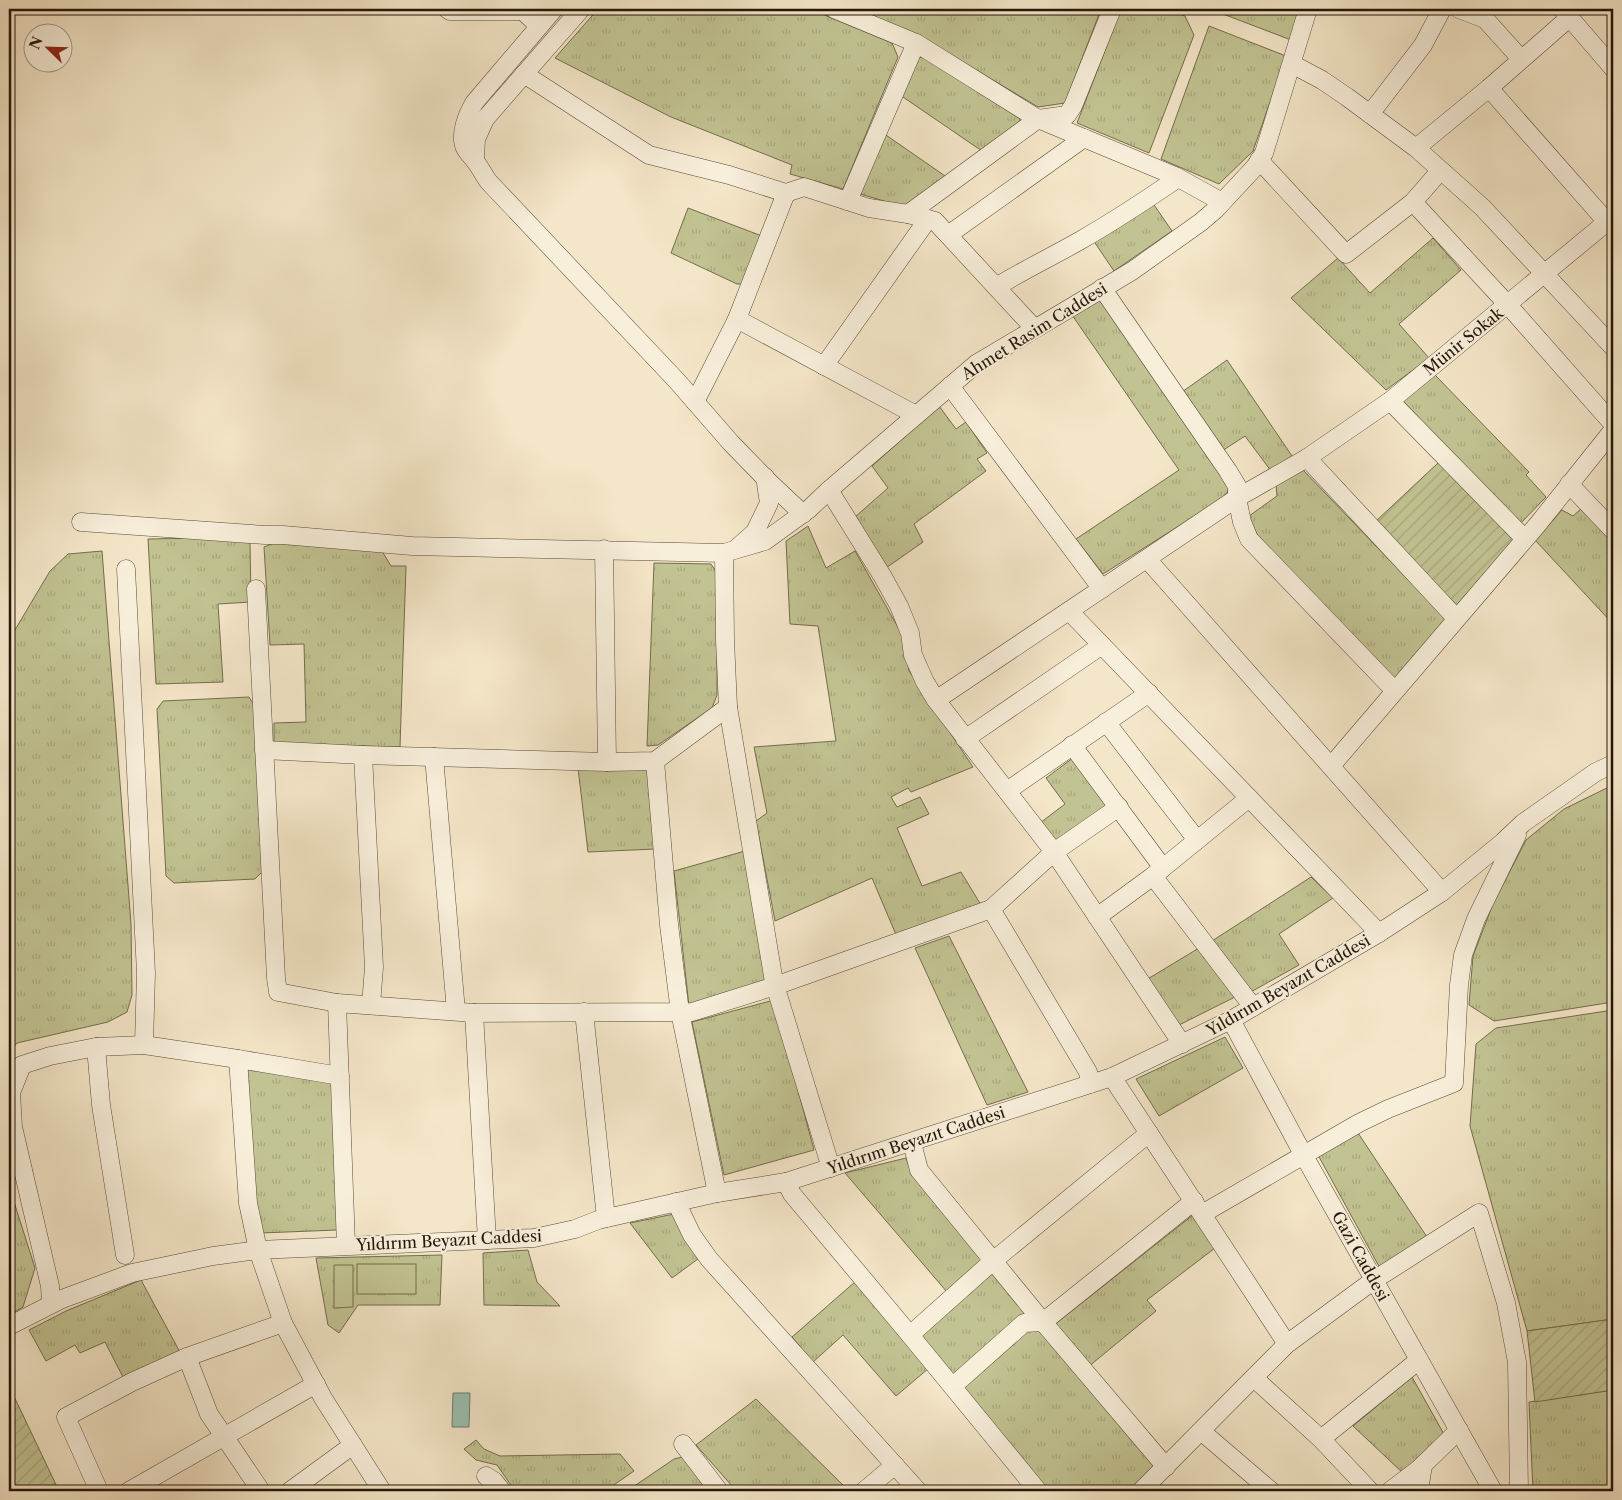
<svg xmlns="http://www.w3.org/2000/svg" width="1622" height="1500" font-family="'Libre Caslon Text',serif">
  <defs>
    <pattern id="grass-tufts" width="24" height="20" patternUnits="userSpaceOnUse" patternTransform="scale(1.25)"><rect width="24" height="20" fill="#c2c392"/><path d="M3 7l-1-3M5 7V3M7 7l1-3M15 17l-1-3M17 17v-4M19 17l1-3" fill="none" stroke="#a7a77c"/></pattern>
    <pattern id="garden-furrows" width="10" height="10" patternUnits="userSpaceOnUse" patternTransform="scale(1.25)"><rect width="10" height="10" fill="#c2c392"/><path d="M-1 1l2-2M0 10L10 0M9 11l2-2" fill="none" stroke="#a7a77c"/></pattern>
  </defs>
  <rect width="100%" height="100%" fill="#f4e6c8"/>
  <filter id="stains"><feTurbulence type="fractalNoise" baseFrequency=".004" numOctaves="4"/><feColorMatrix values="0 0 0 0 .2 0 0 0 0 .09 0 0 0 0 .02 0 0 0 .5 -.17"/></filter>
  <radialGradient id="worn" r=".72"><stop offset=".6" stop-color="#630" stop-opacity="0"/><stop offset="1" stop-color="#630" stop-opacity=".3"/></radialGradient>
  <!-- grass -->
  <g fill="url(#grass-tufts)" stroke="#736d4d">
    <path d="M 598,9 L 810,9 L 892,43 L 898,57 L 843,189 L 790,174 L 792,165 L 671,117 L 555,58 Z"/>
    <path d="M 856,9 L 1101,9 L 1065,103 L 1038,107 L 921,37 Z"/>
    <path d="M 1121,9 L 1167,9 L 1185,16 L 1194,35 L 1149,153 L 1077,123 Z"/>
    <path d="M 1210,9 L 1301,9 L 1291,40 Z"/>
    <path d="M 1209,26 L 1286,56 L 1253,151 L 1219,184 L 1161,159 Z"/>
    <path d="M 916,57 L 925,58 L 1020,119 L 1020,123 L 982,151 L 900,95 Z"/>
    <path d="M 883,133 L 948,178 L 911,205 L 901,206 L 857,193 Z"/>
    <path d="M 1152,202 L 1172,231 L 1114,271 L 1093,240 Z"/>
    <path d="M 688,208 L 762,236 L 745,284 L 737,284 L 671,253 Z"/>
    <path d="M 1433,238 L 1461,270 L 1399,324 L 1429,358 L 1386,390 L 1291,298 L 1338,258 L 1370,293 Z"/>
    <path d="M 1099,298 L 1229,487 L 1226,496 L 1103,574 L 1076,539 L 1179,470 L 1072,315 Z"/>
    <path d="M 1227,360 L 1292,456 L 1271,471 L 1245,436 L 1222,451 L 1182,392 Z"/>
    <path d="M 1435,375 L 1529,472 L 1526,475 L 1546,497 L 1519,525 L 1401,400 Z"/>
    <path d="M 939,406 L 956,429 L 966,422 L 987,453 L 977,459 L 986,471 L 914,524 L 923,542 L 886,568 L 855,517 L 888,488 L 872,466 Z"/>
    <path d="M 1303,470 L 1446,619 L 1395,678 L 1388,676 L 1260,541 L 1249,516 L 1277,496 L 1276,484 Z"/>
    <path d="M 1581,509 L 1613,542 L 1613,624 L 1535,540 L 1562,510 L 1573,516 Z"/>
    <path d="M 808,526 L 826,568 L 855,551 L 904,638 L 909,671 L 973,767 L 911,792 L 908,788 L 891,797 L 897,807 L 920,797 L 929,814 L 897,828 L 922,886 L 961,872 L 981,905 L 897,937 L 872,878 L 775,921 L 756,821 L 767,813 L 754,747 L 836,741 L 818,626 L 790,624 L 786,541 Z"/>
    <path d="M 205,538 L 250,542 L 251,602 L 218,604 L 223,682 L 156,684 L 148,539 Z"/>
    <path d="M 274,543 L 382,551 L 391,566 L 406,566 L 400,747 L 274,744 L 274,723 L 306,722 L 304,644 L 270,645 L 264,547 Z"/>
    <path d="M 102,551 L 131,924 L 132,995 L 127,1012 L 108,1022 L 17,1043 L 9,1052 L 9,640 L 50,571 L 68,554 Z"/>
    <path d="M 654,563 L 711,564 L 717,573 L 717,695 L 712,708 L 658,745 L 647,746 Z"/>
    <path d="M 249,697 L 254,705 L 262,872 L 255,879 L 174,883 L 166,876 L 157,709 L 163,701 Z"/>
    <path d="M 1073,758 L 1108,805 L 1056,844 L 1040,823 L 1065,804 L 1046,778 Z"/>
    <path d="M 578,768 L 651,768 L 655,849 L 588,852 Z"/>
    <path d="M 1613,785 L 1613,1002 L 1494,1021 L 1469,1005 L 1473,956 L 1493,904 L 1526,840 L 1564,809 Z"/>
    <path d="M 745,851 L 768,982 L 689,1006 L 674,871 Z"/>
    <path d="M 1311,877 L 1333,898 L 1279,934 L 1299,965 L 1249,993 L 1212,941 Z"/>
    <path d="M 949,936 L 1028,1092 L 987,1105 L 915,948 Z"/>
    <path d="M 1199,948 L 1235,997 L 1177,1026 L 1146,980 Z"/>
    <path d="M 774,1000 L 814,1150 L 724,1175 L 692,1022 Z"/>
    <path d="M 1613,1010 L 1613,1319 L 1527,1331 L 1470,1126 L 1476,1044 L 1496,1028 Z"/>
    <path d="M 1225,1037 L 1243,1068 L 1159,1116 L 1136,1079 Z"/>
    <path d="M 244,1068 L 334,1083 L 337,1230 L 261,1233 L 255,1204 Z"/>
    <path d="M 1358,1133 L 1429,1240 L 1381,1270 L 1318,1155 Z"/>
    <path d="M 906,1158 L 910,1168 L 985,1259 L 947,1292 L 845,1173 Z"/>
    <path d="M 9,1186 L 35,1268 L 23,1307 L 9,1315 Z"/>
    <path d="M 674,1214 L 702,1256 L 672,1278 L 630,1223 Z"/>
    <path d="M 1193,1215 L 1215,1248 L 1147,1300 L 1156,1311 L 1088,1367 L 1054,1325 Z"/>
    <path d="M 528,1250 L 537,1282 L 560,1306 L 484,1305 L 483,1253 Z"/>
    <path d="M 442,1255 L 440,1305 L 358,1305 L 339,1333 L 328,1325 L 316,1258 Z"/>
    <path d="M 992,1272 L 1026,1312 L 952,1375 L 919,1335 Z"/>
    <path d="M 141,1280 L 181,1354 L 123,1377 L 105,1342 L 80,1353 L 75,1345 L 46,1361 L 29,1330 L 66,1311 Z"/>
    <path d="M 856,1281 L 929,1368 L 896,1396 L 843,1335 L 813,1362 L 792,1337 Z"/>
    <path d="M 1040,1329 L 1156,1467 L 1132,1491 L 1045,1491 L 964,1394 L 964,1381 L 1024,1330 Z"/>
    <path d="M 1412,1377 L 1445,1436 L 1404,1474 L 1353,1426 Z"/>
    <path d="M 1613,1390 L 1613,1491 L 1533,1491 L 1529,1402 Z"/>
    <path d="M 756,1399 L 849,1491 L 735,1491 L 732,1486 L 696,1445 Z"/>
    <path d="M 476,1440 L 484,1449 L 500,1456 L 620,1454 L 634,1471 L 605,1491 L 515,1491 L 497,1465 L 476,1460 L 464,1449 Z"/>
    <path d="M 686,1456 L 712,1491 L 627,1491 L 674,1459 Z"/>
  </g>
  <!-- garden -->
  <g fill="url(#garden-furrows)" stroke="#736d4d">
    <path d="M 1438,463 L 1515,538 L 1455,607 L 1375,522 Z"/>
    <path d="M 1613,1319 L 1613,1390 L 1535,1402 L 1527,1331 Z"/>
    <path d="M 9,1386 L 10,1388 L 59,1491 L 9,1491 Z"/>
  </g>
  <!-- pitch -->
  <g fill="#c2c392" stroke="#736d4d">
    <rect x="357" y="1264" width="59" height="30"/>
    <path d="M 334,1265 L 353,1265 L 353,1307 L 334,1308 Z"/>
  </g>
  <!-- water -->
  <path fill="#9cc0b1" stroke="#6c7c6d" d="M 453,1393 L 470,1393 L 469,1427 L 452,1427 Z"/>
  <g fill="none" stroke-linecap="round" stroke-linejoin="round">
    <defs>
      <g id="minor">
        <path d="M 447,9 L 450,11 L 523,11 L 539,26"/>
        <path d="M 554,9 L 474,103 C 467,115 459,135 465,148 C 468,154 472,156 475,161 C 480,167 483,174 488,181 L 677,381 L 731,443 L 769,482 L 803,514"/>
        <path d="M 834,9 L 916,43"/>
        <path d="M 1459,9 L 1485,19 L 1521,59"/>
        <path d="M 1563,10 L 1613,68"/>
        <path d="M 1292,64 L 1322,80 L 1347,97 L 1416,148 L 1482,207 L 1613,347"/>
        <path d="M 524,74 L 649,155 L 729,175 L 786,193 L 804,187 L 869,208 L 908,214 L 935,221 L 1034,328"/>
        <path d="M 1489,88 L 1607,222"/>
        <path d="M 1370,114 L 1423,45 L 1442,9"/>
        <path d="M 1416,148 L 1489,88 L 1569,18"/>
        <path d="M 475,159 L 476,139 L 485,119 L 581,9"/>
        <path d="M 1259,160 L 1346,254 L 1413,202 L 1440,171"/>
        <path d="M 848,201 L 916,43 L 1038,119 L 1175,176 L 1222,202"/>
        <path d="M 1413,202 L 1508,305 L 1613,424"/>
        <path d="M 908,214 L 1038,119 L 1067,115 L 1073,106 L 1112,9"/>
        <path d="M 948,235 L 1084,138"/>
        <path d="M 996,287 C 1024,270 1053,256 1081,240 C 1114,221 1146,200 1178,178"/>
        <path d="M 1102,288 L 1228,471 L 1237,486 L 1237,498 L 1242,522 L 1249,539 L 1395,691"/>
        <path d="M 737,319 L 916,415"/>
        <path d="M 824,366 L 928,219"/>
        <path d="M 950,386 L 1102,589"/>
        <path d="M 1390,401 L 1524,538"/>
        <path d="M 695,402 L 737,319 L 786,193"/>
        <path d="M 1307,458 L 1390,401 L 1613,217"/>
        <path d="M 1569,484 L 1613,530"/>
        <path d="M 829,490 L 883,577 L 899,606 L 910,633 L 913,655 L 925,682 L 936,700 L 1054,852 L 1182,1044"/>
        <path d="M 81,522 L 265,535 L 283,535 L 412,546 L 724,553 L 765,541 L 809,509 L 829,490 L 976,364 L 1132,271 L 1201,222 L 1215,210 L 1255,167 L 1264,153 L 1308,9"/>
        <path d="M 738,547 L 755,532 L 769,503 L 765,477"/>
        <path d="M 604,549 L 607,762"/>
        <path d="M 724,553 L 725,640 L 728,707 L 774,982 L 831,1168"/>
        <path d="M 1147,559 L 1442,892"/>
        <path d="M 126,569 L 146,973 L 144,1045"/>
        <path d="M 256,589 L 276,978 L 278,992 L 337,1003 L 474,1013 L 692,1012 L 775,986 L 991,909 L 1054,852 L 1119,807"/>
        <path d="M 1069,611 L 1379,933"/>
        <path d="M 936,700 L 1237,498 L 1307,458 L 1456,618"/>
        <path d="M 1106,722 L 1197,840"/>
        <path d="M 965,739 L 1102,645"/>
        <path d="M 1072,745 L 1163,868"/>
        <path d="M 264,750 L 363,755 L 607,762 L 655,761 L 728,707"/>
        <path d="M 363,755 L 374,967 L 371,1005"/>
        <path d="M 434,757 L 456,1011"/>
        <path d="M 655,761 L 669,925 L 680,1012 L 717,1193"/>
        <path d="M 1331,766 L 1538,524 L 1613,430"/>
        <path d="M 1007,791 L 1149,693"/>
        <path d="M 1153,876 L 1253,1007"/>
        <path d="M 991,909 L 1088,1072 L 1090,1084"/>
        <path d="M 1097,917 L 1153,876 L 1249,798"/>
        <path d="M 337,1003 L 346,1245"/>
        <path d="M 584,1012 L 606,1218"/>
        <path d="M 474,1013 L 487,1240"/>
        <path d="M 1231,1020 L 1303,1154 L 1493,1491"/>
        <path d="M 96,1047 L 101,1105 L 125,1255"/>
        <path d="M 340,1076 L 238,1059 L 248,1203 L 258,1250 L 283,1323 L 323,1398 L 382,1491"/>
        <path d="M 1112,1077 L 1287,1344"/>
        <path d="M 912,1143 L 919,1170 L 1043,1322 L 1166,1467"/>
        <path d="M 786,1182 L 792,1194 L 910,1335 L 1038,1491"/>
        <path d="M 676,1202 L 692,1235 L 709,1259 L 918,1491"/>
        <path d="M 1202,1214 L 1359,1123 L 1388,1109 L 1454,1083 L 1459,985 L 1463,955 L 1476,919 L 1517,835"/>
        <path d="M 51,1304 L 50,1286 L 13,1127 L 11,1093 L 22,1065 L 50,1056 L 96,1047 L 144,1045 L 238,1059"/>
        <path d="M 9,1326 L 62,1299 L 132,1273 L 213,1256 L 258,1250 L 534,1238 L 575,1229 L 598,1220 L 717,1193 L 786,1182 L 1112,1077 L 1231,1020 L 1379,933 L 1442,892 L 1503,842 L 1523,823 L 1596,772 L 1613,764"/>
        <path d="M 910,1335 L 993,1261 L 1149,1133"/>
        <path d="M 187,1357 L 209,1414 L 261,1491"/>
        <path d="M 1254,1378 L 1321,1439 L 1370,1491"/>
        <path d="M 953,1386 L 1024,1323 L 1043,1322 L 1194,1201"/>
        <path d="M 1201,1431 L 1271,1491"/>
        <path d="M 1321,1439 L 1419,1360"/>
        <path d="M 683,1444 L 719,1491"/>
        <path d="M 486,1476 L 494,1481 L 502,1491"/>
        <path d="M 99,1491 L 66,1417 L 132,1382 L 187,1357 L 283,1323"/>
        <path d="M 129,1491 L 316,1384"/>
        <path d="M 290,1491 L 353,1445"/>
        <path d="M 864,1491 L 895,1465"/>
        <path d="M 1141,1491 L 1287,1344 L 1374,1280 L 1479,1213 L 1506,1303 L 1517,1362 L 1519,1491"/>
        <path d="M 1390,1491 L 1419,1469 L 1459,1430"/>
        <path d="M 1419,1491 L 1423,1465"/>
      </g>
    </defs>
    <!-- minor casing -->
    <use href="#minor" stroke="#584b38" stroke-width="19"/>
    <!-- minor -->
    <use href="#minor" stroke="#f8efdb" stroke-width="18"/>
  </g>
  <g text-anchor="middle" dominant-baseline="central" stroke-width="4" stroke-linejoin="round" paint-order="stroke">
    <!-- street labels -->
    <g font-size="16" fill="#241708" stroke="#f8efdb">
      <text transform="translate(1034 331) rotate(-32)">Ahmet Rasim Caddesi</text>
      <text transform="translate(1463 341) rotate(-39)">Münir Sokak</text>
      <text transform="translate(1288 985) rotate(-30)">Yıldırım Beyazıt Caddesi</text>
      <text transform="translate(916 1140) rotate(-18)">Yıldırım Beyazıt Caddesi</text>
      <text transform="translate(449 1240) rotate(-3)">Yıldırım Beyazıt Caddesi</text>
      <text transform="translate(1361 1256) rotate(61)">Gazi Caddesi</text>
    </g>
  </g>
  <!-- margin -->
  <rect width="1622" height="1500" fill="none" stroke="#f4e6c8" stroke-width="30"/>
  <rect x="10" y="10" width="1602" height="1480" fill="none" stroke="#241708" stroke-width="2.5"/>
  <rect x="15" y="15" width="1592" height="1470" fill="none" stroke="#241708"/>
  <!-- north arrow -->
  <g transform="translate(48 48) rotate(293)"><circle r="24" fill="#f8efdb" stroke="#a39987"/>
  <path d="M0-4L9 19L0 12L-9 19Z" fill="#8f2418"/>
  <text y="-8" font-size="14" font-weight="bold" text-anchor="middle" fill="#241708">N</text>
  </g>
  <rect width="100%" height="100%" filter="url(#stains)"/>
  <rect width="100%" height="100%" fill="url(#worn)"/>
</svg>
